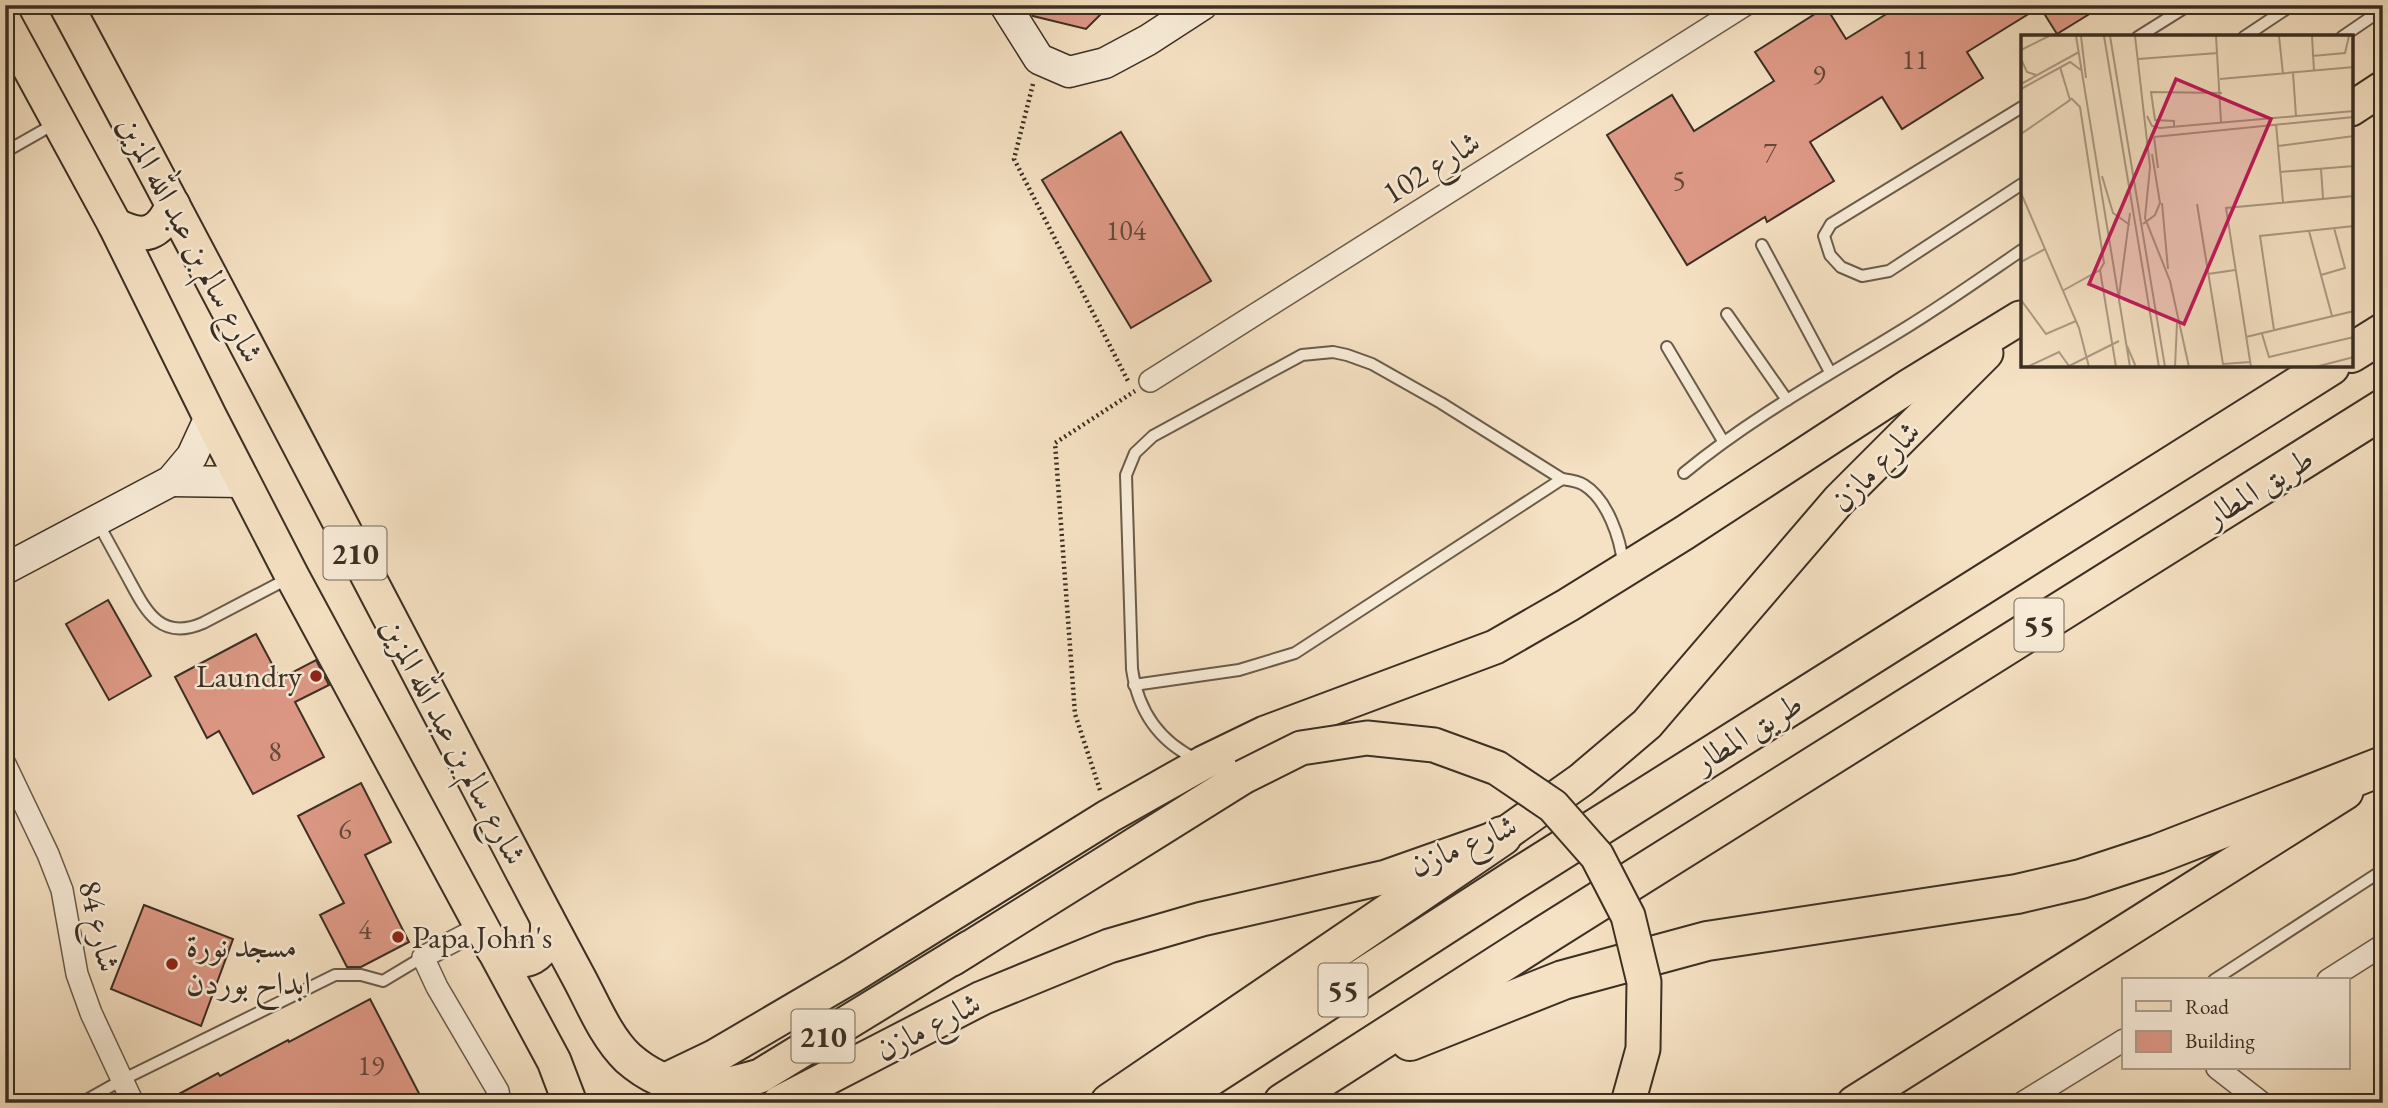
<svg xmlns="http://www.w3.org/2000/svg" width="2388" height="1108" font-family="'EB Garamond',Amiri,serif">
  <rect width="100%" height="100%" fill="#f5e1c3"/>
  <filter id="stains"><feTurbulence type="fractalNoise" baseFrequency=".00286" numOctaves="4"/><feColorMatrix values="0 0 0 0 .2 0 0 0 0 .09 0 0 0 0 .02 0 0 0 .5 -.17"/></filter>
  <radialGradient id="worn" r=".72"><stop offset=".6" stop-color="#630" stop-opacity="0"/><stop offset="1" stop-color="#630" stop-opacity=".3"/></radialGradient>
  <!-- building -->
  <g fill="#de9986" stroke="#3b2f23" stroke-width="2">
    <path d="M 1026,5 L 1110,5 L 1086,29 L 1033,16 Z"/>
    <path d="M 1901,5 L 2104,5 L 2057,34 L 2040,7 L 1967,52 L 1983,78 L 1902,129 L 1882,97 L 1810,142 L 1834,181 L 1767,222 L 1765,217 L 1687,265 L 1607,135 L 1672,95 L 1694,131 L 1774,81 L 1755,52 L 1826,7 L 1846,39 Z"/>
    <path d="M 1121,132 L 1211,281 L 1131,328 L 1042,180 Z"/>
    <path d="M 108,600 L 151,676 L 109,700 L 66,624 Z"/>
    <path d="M 256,634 L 280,679 L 316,660 L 329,685 L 295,702 L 324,757 L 253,794 L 219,731 L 207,738 L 175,677 Z"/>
    <path d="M 361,783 L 391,842 L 365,855 L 409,942 L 361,967 L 347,967 L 320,915 L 344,903 L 298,816 Z"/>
    <path d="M 144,905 L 233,939 L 201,1026 L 111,989 Z"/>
    <path d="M 370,999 L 424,1103 L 162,1103 L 218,1073 L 220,1076 L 288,1040 L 289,1042 Z"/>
  </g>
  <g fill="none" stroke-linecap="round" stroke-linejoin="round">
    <defs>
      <g id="lane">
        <path d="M 2138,37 L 2189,5"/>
        <path d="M 2244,37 L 2292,5"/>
        <path d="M 2342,37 L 2383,9"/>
        <path d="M 2022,107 L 1831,224 L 1824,236 L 1830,255 L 1841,267 L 1862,276 L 1889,271 L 2022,184"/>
        <path d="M 5,152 L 56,123"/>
        <path d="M 1762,245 L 1830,372"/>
        <path d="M 1727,314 L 1787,400"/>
        <path d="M 1667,347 L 1723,441"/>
        <path d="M 1684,473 C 1753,416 1831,374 1907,327 C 1946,303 1984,276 2022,250"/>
        <path d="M 98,523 C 108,541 117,558 127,576 C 145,609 159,642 203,623 L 289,578"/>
        <path d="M 1134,685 L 1239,670 L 1295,653 L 1562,479"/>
        <path d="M 1198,760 C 1159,742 1138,711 1132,669 L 1126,475 L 1135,453 L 1153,436 L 1302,355 L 1333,352 L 1347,355 L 1372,364 L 1441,403 L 1562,479 C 1569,480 1578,481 1584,485 C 1607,499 1621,539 1623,565"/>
        <path d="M 2214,980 L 2383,870"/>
        <path d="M 81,1103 L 122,1080 L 335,975 L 361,975 L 383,981 L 423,957"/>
      </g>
      <g id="street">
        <path d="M 1150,381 L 1745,5"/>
        <path d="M 5,764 L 48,854 L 62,890 L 77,974 L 91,1013 L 133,1103"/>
        <path d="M 481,927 L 423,957 L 437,987 L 498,1091 L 500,1103"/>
        <path d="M 2328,980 L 2383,945"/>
        <path d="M 2217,1068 L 2262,1103"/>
        <path d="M 2022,1103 L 2124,1040"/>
      </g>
      <g id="secondary">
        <path d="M 1005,5 L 1039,59 L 1069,72 L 1105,63 L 1148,40 L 1202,5"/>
        <path d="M 171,481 L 243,482"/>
        <path d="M 5,569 L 171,481 L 192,456 L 210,417"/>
      </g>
      <g id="primary">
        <path d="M 66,5 C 206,265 342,527 479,788 C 512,852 545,915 579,978 C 593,1004 606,1037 628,1058 C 670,1095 710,1091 760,1076 L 969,948"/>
        <path d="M 5,23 L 115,225 L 210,417 L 292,576 L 554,1061 L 570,1103"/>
        <path d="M 2351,109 L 2383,88"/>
        <path d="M 115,225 C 144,240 159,235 173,205"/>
        <path d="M 493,949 C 522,972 552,957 547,919"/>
        <path d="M 952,959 L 1243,777"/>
        <path d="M 666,1080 L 714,1057 L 852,976 L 1109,816 L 1203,763 L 1265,733 L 1495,647 L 1568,605 L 1684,533 L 1909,386 L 2020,318"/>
        <path d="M 779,1103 L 982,998 L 1109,946 L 1202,919 L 1386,877 L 1502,836 L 1581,780 L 1647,724 L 1839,500 L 1986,353"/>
        <path d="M 1854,1103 L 2346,792"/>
      </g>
      <g id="highway">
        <path d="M 2351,353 L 2383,333"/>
        <path d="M 1410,1041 L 1563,980 L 1707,941 L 2017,894 L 2081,879 L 2157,854 L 2383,766"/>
        <path d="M 1110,1103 L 1502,836"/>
        <path d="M 1169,1103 L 1517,878 L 2330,366"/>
        <path d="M 1283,1103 L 1545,935 L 2383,409"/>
      </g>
    </defs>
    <!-- lane casing -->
    <use href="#lane" stroke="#6a5c4b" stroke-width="14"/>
    <!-- street casing -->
    <use href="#street" stroke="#6a5c4b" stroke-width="24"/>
    <!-- secondary casing -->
    <use href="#secondary" stroke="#3b2f23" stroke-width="33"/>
    <!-- primary casing -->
    <use href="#primary" stroke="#3b2f23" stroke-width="37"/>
    <!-- highway casing -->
    <use href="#highway" stroke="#3b2f23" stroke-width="42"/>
    <!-- path -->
    <g stroke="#3b2f23" stroke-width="4.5" stroke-dasharray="2 3.5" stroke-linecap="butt">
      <path d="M 1033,84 L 1014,159 L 1128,381"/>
      <path d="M 1100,790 L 1075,714 L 1055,443 L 1135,391"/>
    </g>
    <!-- lane -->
    <use href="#lane" stroke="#f8ecd8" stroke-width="10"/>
    <!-- street -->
    <use href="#street" stroke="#f8ecd8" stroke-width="21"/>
    <!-- secondary -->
    <use href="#secondary" stroke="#f8ecd8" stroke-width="30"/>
    <!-- primary -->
    <use href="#primary" stroke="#f5e1c3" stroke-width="33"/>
    <!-- highway -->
    <use href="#highway" stroke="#f5e1c3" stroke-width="38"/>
    <defs>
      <path id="primary-bridge" d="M 1243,777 L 1301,748 L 1367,738 L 1434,745 L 1497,768 L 1553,806 L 1597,856 L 1628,916 L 1644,982 L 1643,1049 L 1628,1103"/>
    </defs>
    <!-- primary-bridge casing -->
    <use href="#primary-bridge" stroke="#3b2f23" stroke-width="37" stroke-linecap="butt"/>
    <!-- primary-bridge -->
    <use href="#primary-bridge" stroke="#f5e1c3" stroke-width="33"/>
  </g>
  <!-- markers -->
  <g fill="#8f2418" stroke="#f8ecd8" stroke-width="2.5">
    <circle cx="316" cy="676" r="7"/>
    <circle cx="398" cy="937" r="7"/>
    <circle cx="172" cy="964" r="7"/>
  </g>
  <g text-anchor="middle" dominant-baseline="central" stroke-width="5" stroke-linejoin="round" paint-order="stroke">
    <!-- number labels -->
    <g font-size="28" fill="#644a3c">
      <text x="1915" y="59">11</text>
      <text x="1819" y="74">9</text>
      <text x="1770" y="152">7</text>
      <text x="1679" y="180">5</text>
      <text x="1126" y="230">104</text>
      <text x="275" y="751">8</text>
      <text x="345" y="829">6</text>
      <text x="365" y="929">4</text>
      <text x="371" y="1065">19</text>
    </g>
    <!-- shield labels -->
    <g fill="#f8ecd8" stroke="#746859" stroke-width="2">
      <rect x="323.5" y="526.5" width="63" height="53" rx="5"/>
      <rect x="2014.5" y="598.5" width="49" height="53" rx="5"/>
      <rect x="1318.5" y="963.5" width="49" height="53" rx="5"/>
      <rect x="791.5" y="1009.5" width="63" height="53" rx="5"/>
    </g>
    <g font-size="30" font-weight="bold" fill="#3b2f23">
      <text x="355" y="553">210</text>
      <text x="2039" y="625">55</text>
      <text x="1343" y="990">55</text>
      <text x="823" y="1036">210</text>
    </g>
    <!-- street labels -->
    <g font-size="32" fill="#3b2f23" stroke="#f8ecd8">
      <text transform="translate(1431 167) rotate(-32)">شارع 102</text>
      <text transform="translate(191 239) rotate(62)">شارع سالم بن عبد الله المزين</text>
      <text transform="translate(1875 466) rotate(-46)">شارع مازن</text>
      <text transform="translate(2259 487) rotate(-32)">طريق المطار</text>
      <text transform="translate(1748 732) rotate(-32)">طريق المطار</text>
      <text transform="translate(454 741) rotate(62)">شارع سالم بن عبد الله المزين</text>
      <text transform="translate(1463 845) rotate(-23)">شارع مازن</text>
      <text transform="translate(100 926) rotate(77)">شارع 84</text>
      <text transform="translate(928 1026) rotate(-27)">شارع مازن</text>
    </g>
    <!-- poi labels -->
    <g font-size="32" fill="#3b2f23" stroke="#f8ecd8" text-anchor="start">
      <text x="302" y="676" text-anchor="end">Laundry</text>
      <text x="412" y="937">Papa John's</text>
      <text x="186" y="946">مسجد نورة<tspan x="186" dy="37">ابداح بوردن</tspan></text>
    </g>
  </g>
  <!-- overview -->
  <g transform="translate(2021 35)">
    <rect width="332" height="332" fill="#f5e1c3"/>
    <path fill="none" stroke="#ab9a83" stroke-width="2" d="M 55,1 L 109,332M 60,1 L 65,43M 83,1 L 138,332M 89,1 L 144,332M 114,1 L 129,132 L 124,183 L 149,246 L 168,332M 195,1 L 200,87M 258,1 L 262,39M 291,1 L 293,36M 0,15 L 28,1M 291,21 L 324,18 L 328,1M 0,24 L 6,37 L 15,40M 117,24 L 197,18M 272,38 L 275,81M 199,44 L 333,32M 0,49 L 58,17M 0,54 L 49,27 L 60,35M 50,63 L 59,72 L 83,228 L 79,235M 126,81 L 131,91 L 139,93 L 333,76M 255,89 L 262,167M 153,92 L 153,86 L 134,85 L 130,57 L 201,58M 0,99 L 49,65 L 39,32M 133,102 L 333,82M 133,102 L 137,133M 257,111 L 333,101M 300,134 L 302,163M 259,137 L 333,131M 81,141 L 92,178 L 109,190M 0,158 L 58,293 L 68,332M 141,168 L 147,234M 176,169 L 202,329 L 229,327M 122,189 L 134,180 L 139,168 L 131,119M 288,196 L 311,281M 0,227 L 24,214M 79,235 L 95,332M 187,239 L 214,235M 300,240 L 324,233 L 313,193M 43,255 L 79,235M 98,261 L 109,178M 0,265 L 25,299 L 55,286M 253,295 L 239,201 L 333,191M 241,299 L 248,322 L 333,302M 225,302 L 333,276M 106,311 L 115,332M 6,332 L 38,317 L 48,331M 46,332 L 98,306M 154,332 L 156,288M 230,332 L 205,173 L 333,161M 294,332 L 333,322"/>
    <path fill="#c2185b" fill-opacity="0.15" stroke="#c2185b" stroke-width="3.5" d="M 155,44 L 250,84 L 163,289 L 68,249 Z"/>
    <rect width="332" height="332" fill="none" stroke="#3b2f23" stroke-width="3.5"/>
  </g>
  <!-- margin -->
  <rect width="2388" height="1108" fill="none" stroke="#f5e1c3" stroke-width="28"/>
  <rect x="7" y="7" width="2374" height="1094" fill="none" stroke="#3b2f23" stroke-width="3.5"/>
  <rect x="14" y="14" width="2360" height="1080" fill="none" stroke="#3b2f23" stroke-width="2"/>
  <!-- legend -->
  <rect x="2122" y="978" width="228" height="91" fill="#f8ecd8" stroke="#aca090" stroke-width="2"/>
  <rect x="2136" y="1001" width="35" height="10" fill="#f5e1c3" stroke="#aca090" stroke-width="2"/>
  <text x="2185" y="1014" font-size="21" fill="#3b2f23">Road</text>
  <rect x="2136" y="1031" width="35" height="21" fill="#de9986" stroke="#aca090" stroke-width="2"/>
  <text x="2185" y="1048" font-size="21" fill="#3b2f23">Building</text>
  <rect width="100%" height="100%" filter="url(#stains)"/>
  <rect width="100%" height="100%" fill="url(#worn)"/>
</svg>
